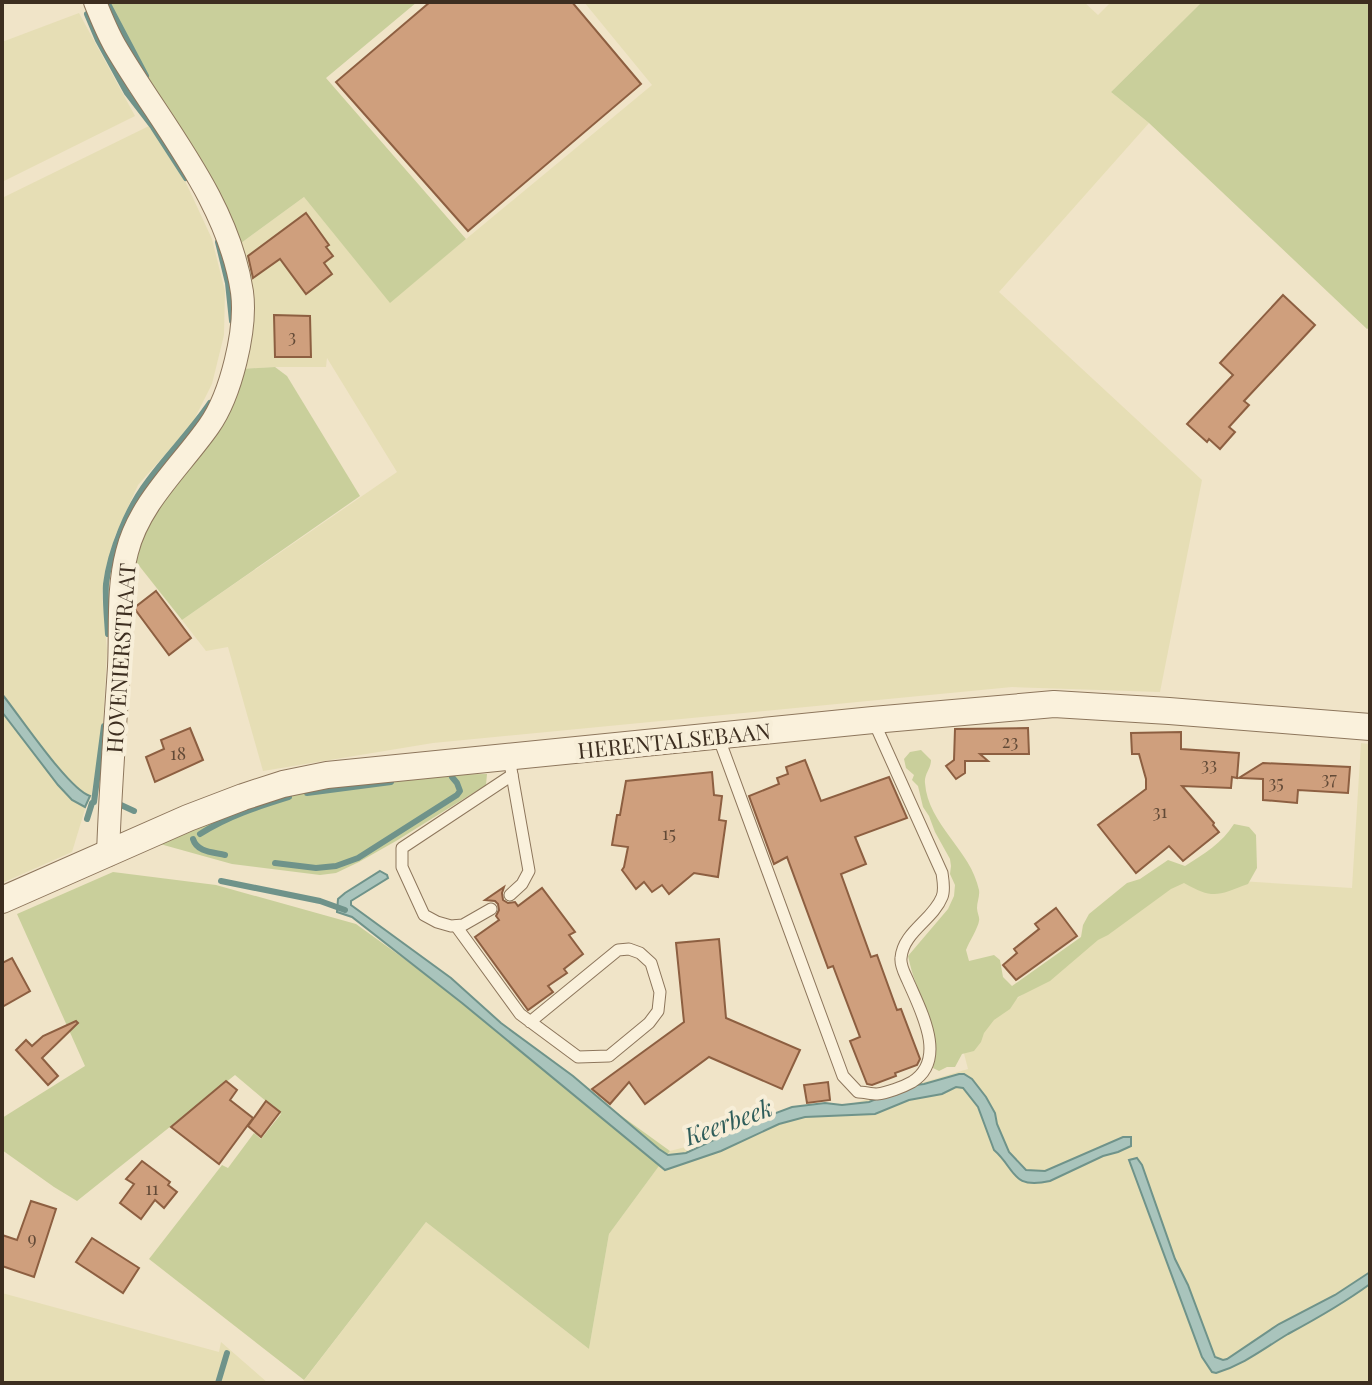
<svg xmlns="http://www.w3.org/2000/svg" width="1372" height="1385" font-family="'Playfair Display',serif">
  <rect width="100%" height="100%" fill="#f0e4c8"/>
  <!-- farmland -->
  <g fill="#e6deb5">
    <path d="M 584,2 L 1084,2 L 1098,15 L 1111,2 L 1202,2 L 1111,92 L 1149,123 L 999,292 L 1202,480 L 1160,692 L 1012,687 L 433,743 L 263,771 L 228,647 L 206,651 L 182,620 L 397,472 L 327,358 L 326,367 L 275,367 L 241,369 L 237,246 L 304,197 L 390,302 L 652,85 Z"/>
    <path d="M 79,13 L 135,116 L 2,182 L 2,42 Z"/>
    <path d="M 149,126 L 186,183 L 212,239 L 225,291 L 224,335 L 212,384 L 192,424 L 138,485 L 115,536 L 105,571 L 102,595 L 107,650 L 103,728 L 91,797 L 86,806 L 72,852 L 2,883 L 2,198 Z"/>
    <path d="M 1361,743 L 1370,744 L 1370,1383 L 302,1383 L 426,1222 L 589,1349 L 609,1234 L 670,1151 L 851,1104 L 968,1069 L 961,1042 L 1175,877 L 1352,888 Z"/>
    <path d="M 2,1293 L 219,1352 L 221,1342 L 268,1383 L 2,1383 Z"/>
  </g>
  <!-- green -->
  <g fill="#c9cf9b">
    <path d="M 106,2 L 417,2 L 326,78 L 466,239 L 390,303 L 304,197 L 237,246 Z"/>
    <path d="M 1202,2 L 1370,2 L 1370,327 L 1367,329 L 1149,123 L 1111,92 Z"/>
    <path d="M 275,367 L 287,376 L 360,496 L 182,620 L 133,558 L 145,529 L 241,369 Z"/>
    <path d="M 921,750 L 931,760 C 931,769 924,774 925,783 C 928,825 971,850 979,890 C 980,896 977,902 977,908 C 977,913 980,917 979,921 C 978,928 969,942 966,950 L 969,961 L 994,955 L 1000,960 L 1003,977 L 1012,986 L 1081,937 L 1083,925 L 1089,914 L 1127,883 L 1140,879 L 1168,860 L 1185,866 C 1204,854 1222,843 1234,824 L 1249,827 L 1256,835 L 1257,868 L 1248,884 C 1218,895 1214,900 1184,883 L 1171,889 L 1108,935 L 1098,940 L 1050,981 L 1018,997 L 1010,1009 L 994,1020 L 984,1033 L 981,1042 L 974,1051 L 962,1054 L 955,1067 L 947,1067 L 939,1071 L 933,1068 C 939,1032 915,991 908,956 L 948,909 L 954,896 L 955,885 L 950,874 L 951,866 L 950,859 L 935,832 L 929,816 L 923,807 L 918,786 L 912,780 L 914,775 L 906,768 L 904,759 L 910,752 Z"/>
    <path d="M 487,774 L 486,785 L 396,841 L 359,862 L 336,873 L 320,875 L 232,864 L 160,844 L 208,820 L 313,788 L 422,775 Z"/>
    <path d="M 113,872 L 216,885 L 356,924 L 670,1151 L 609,1234 L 589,1349 L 426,1222 L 304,1380 L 149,1259 L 222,1165 L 228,1168 L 254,1133 L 261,1139 L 281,1114 L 235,1075 L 77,1201 L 54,1187 L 2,1150 L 2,1118 L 85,1066 L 17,914 Z"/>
  </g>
  <!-- water -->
  <g fill="#a9c4bc" stroke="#6f938a" stroke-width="2">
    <path d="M 2,694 C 19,715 69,790 90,796 L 85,807 L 72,800 L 58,785 L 2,712 Z"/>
    <path d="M 380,871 L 387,875 L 388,878 L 351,901 L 351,905 L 451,978 L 501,1023 L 573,1076 L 659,1149 L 668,1155 L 686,1153 L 752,1122 L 792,1107 L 825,1103 L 842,1105 L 869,1102 L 907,1086 L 924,1084 L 959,1074 L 964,1074 L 972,1079 L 986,1097 L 995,1113 L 997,1124 L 1009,1152 L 1026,1170 L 1045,1171 L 1123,1137 L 1131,1137 L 1131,1146 L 1118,1152 L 1103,1156 L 1050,1181 C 1011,1190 1016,1169 994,1150 L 978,1107 L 963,1088 L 956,1087 L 942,1094 L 909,1100 L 875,1114 L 805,1117 L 779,1124 L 721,1151 L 665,1170 L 462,1003 L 352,917 L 337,912 L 338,899 L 345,893 Z"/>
    <path d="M 1137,1158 L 1142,1165 L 1175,1259 L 1188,1285 L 1215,1357 L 1223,1360 L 1227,1359 L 1279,1324 L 1335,1295 L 1370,1272 L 1370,1284 C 1344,1303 1316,1319 1288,1334 C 1263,1349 1245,1364 1216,1373 L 1212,1372 L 1202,1357 L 1129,1160 Z"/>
  </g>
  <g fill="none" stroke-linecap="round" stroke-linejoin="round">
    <!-- stream -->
    <g stroke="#6f938a" stroke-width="6">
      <path d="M 107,2 L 146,76"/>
      <path d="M 87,14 L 98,40 L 127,93 L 153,127 L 186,178"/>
      <path d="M 218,242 L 228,283 L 232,321"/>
      <path d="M 108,634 C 107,617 105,600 106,584 C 110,551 128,507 148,481 C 168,454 191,431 210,403"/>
      <path d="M 307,793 L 391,782"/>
      <path d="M 94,802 L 104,726"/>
      <path d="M 121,805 L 134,811"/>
      <path d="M 87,819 L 92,803"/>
      <path d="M 200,834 C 228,816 257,807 289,797"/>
      <path d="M 193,839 C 197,852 212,852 225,855"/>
      <path d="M 275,863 L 316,868 L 336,866 L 358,858 L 457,795 L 460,791 L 457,783 L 452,777"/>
      <path d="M 221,881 L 320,901 L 345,910"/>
      <path d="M 218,1383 L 227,1353"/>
    </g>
  </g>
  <!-- building -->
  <g fill="#cf9f7d" stroke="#8d5f41" stroke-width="2">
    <path d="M 430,2 L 572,2 L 641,84 L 468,231 L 336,82 Z"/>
    <path d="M 306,213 L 329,245 L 326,247 L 333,256 L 324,263 L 332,274 L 306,294 L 280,259 L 253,278 L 248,256 Z"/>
    <path d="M 1283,295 L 1315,325 L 1244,401 L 1249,405 L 1229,427 L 1235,432 L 1220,449 L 1209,439 L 1207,442 L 1187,424 L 1233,375 L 1220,363 Z"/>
    <path d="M 274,315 L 310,316 L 311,357 L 275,357 Z"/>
    <path d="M 156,591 L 191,638 L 169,655 L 134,608 Z"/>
    <path d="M 190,728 L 203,760 L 155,782 L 146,757 L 164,749 L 161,740 Z"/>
    <path d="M 1028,728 L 1029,754 L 980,754 L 988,761 L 965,761 L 965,773 L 956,779 L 946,766 L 954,760 L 955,729 Z"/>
    <path d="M 1181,732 L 1181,749 L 1239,753 L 1237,778 L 1232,777 L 1231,788 L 1182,786 L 1214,823 L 1213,825 L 1219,832 L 1183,861 L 1169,846 L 1136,873 L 1098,825 L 1146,789 L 1146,779 L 1139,754 L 1132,754 L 1131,733 Z"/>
    <path d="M 805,760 L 821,801 L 889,777 L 907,818 L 855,837 L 866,864 L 841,874 L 871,957 L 877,955 L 897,1010 L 901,1009 L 920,1059 L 917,1065 L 895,1073 L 896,1076 L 872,1085 L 867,1084 L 850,1041 L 860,1037 L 833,966 L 828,968 L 787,857 L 774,864 L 749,796 L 779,784 L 777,778 L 788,774 L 786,767 Z"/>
    <path d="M 1263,763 L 1350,767 L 1348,793 L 1298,790 L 1297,803 L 1263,800 L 1263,779 L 1239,778 Z"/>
    <path d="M 712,772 L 714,795 L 722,796 L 719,820 L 726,821 L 718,877 L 694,873 L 669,894 L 662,885 L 652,892 L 644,882 L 636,889 L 622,870 L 624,867 L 628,847 L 612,845 L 617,815 L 620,815 L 626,781 Z"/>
    <path d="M 504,887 L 502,893 L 503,900 L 508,903 L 515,902 L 518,906 L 542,888 L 575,932 L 569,935 L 583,954 L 564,969 L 567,973 L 548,986 L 553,992 L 528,1010 L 475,937 L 499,920 L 496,916 L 499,910 L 498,904 L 495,901 L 485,900 Z"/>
    <path d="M 1056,908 L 1077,936 L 1016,980 L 1003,965 L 1017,953 L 1014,949 L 1039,929 L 1035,924 Z"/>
    <path d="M 719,939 L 726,1018 L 800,1050 L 782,1089 L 709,1057 L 645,1104 L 629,1082 L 610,1104 L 592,1089 L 684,1022 L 676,943 Z"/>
    <path d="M 12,958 L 30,991 L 2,1007 L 2,963 Z"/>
    <path d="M 76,1021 L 78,1023 L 42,1058 L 58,1076 L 48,1085 L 16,1050 L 26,1040 L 32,1046 L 43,1036 Z"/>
    <path d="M 226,1081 L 237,1090 L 230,1100 L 253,1118 L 219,1164 L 171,1127 Z"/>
    <path d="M 828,1082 L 830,1100 L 807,1103 L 804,1085 Z"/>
    <path d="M 266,1101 L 280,1112 L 261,1137 L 248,1126 Z"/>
    <path d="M 142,1161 L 170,1182 L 168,1185 L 177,1192 L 164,1208 L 155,1200 L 141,1219 L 120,1203 L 134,1184 L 126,1179 Z"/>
    <path d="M 31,1201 L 56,1209 L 34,1277 L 2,1266 L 2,1235 L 17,1240 Z"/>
    <path d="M 92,1238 L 139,1268 L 123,1293 L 76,1262 Z"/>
  </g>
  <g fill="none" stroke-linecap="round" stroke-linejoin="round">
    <defs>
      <g id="service">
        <path d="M 718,736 L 843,1076 L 858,1092 C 864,1092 871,1094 877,1094 C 887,1093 903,1087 912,1082 C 948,1060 921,1011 908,981 C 905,974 900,966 901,958 C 903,932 933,920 942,897 C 945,890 943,880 942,873 L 874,722"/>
        <path d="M 510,895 L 522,884 L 529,871 L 511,769"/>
        <path d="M 491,909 L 463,925 L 451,926 L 437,922 L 424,915 L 402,867 L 402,848 L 512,775"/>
        <path d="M 456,926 L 520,1014 L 578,1057 L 609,1056 L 649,1023 L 658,1011 L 660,992 L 651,963 L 640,953 L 629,949 L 618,950 L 530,1022"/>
      </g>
      <path id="minor" d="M 95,2 C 101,17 107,32 115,46 C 161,125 228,199 242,292 C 247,329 231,395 209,426 C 181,466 139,503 127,552 C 117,590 121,629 119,667 C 115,729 110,792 108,855"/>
      <path id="tertiary" d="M 2,900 L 188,818 L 243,797 L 283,784 L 327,775 L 873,720 L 1054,704 L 1169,711 L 1370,727"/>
    </defs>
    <!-- service casing -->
    <use href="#service" stroke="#8d765c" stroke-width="13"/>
    <!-- minor casing -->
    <use href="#minor" stroke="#8d765c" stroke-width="24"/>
    <!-- tertiary casing -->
    <use href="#tertiary" stroke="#8d765c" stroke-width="28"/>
    <!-- service -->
    <use href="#service" stroke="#faf1dc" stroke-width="11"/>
    <!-- minor -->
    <use href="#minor" stroke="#faf1dc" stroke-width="22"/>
    <!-- tertiary -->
    <use href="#tertiary" stroke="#faf1dc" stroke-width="26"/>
  </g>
  <g text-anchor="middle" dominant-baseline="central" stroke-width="8" stroke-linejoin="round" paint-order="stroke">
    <!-- number labels -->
    <g font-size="18" fill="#624a37">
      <text x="292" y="336">3</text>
      <text x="1010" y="741">23</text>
      <text x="178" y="753">18</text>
      <text x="1209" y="764">33</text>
      <text x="1329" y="778">37</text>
      <text x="1276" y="782">35</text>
      <text x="1160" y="811">31</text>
      <text x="669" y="833">15</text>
      <text x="152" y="1188">11</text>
      <text x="32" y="1238">9</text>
    </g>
    <!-- street labels -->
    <g font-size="22" fill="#3d2e20" stroke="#f7eed8">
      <text transform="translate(120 658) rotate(-86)">HOVENIERSTRAAT</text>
      <text transform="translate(674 740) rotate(-6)">HERENTALSEBAAN</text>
    </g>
    <!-- water labels -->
    <g font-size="24" font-style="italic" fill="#2f5d5a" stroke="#f7eed8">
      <text transform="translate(728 1121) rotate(-20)">Keerbeek</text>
    </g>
  </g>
  <!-- border -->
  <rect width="1372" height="1385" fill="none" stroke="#3d2e20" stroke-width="8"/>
</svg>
